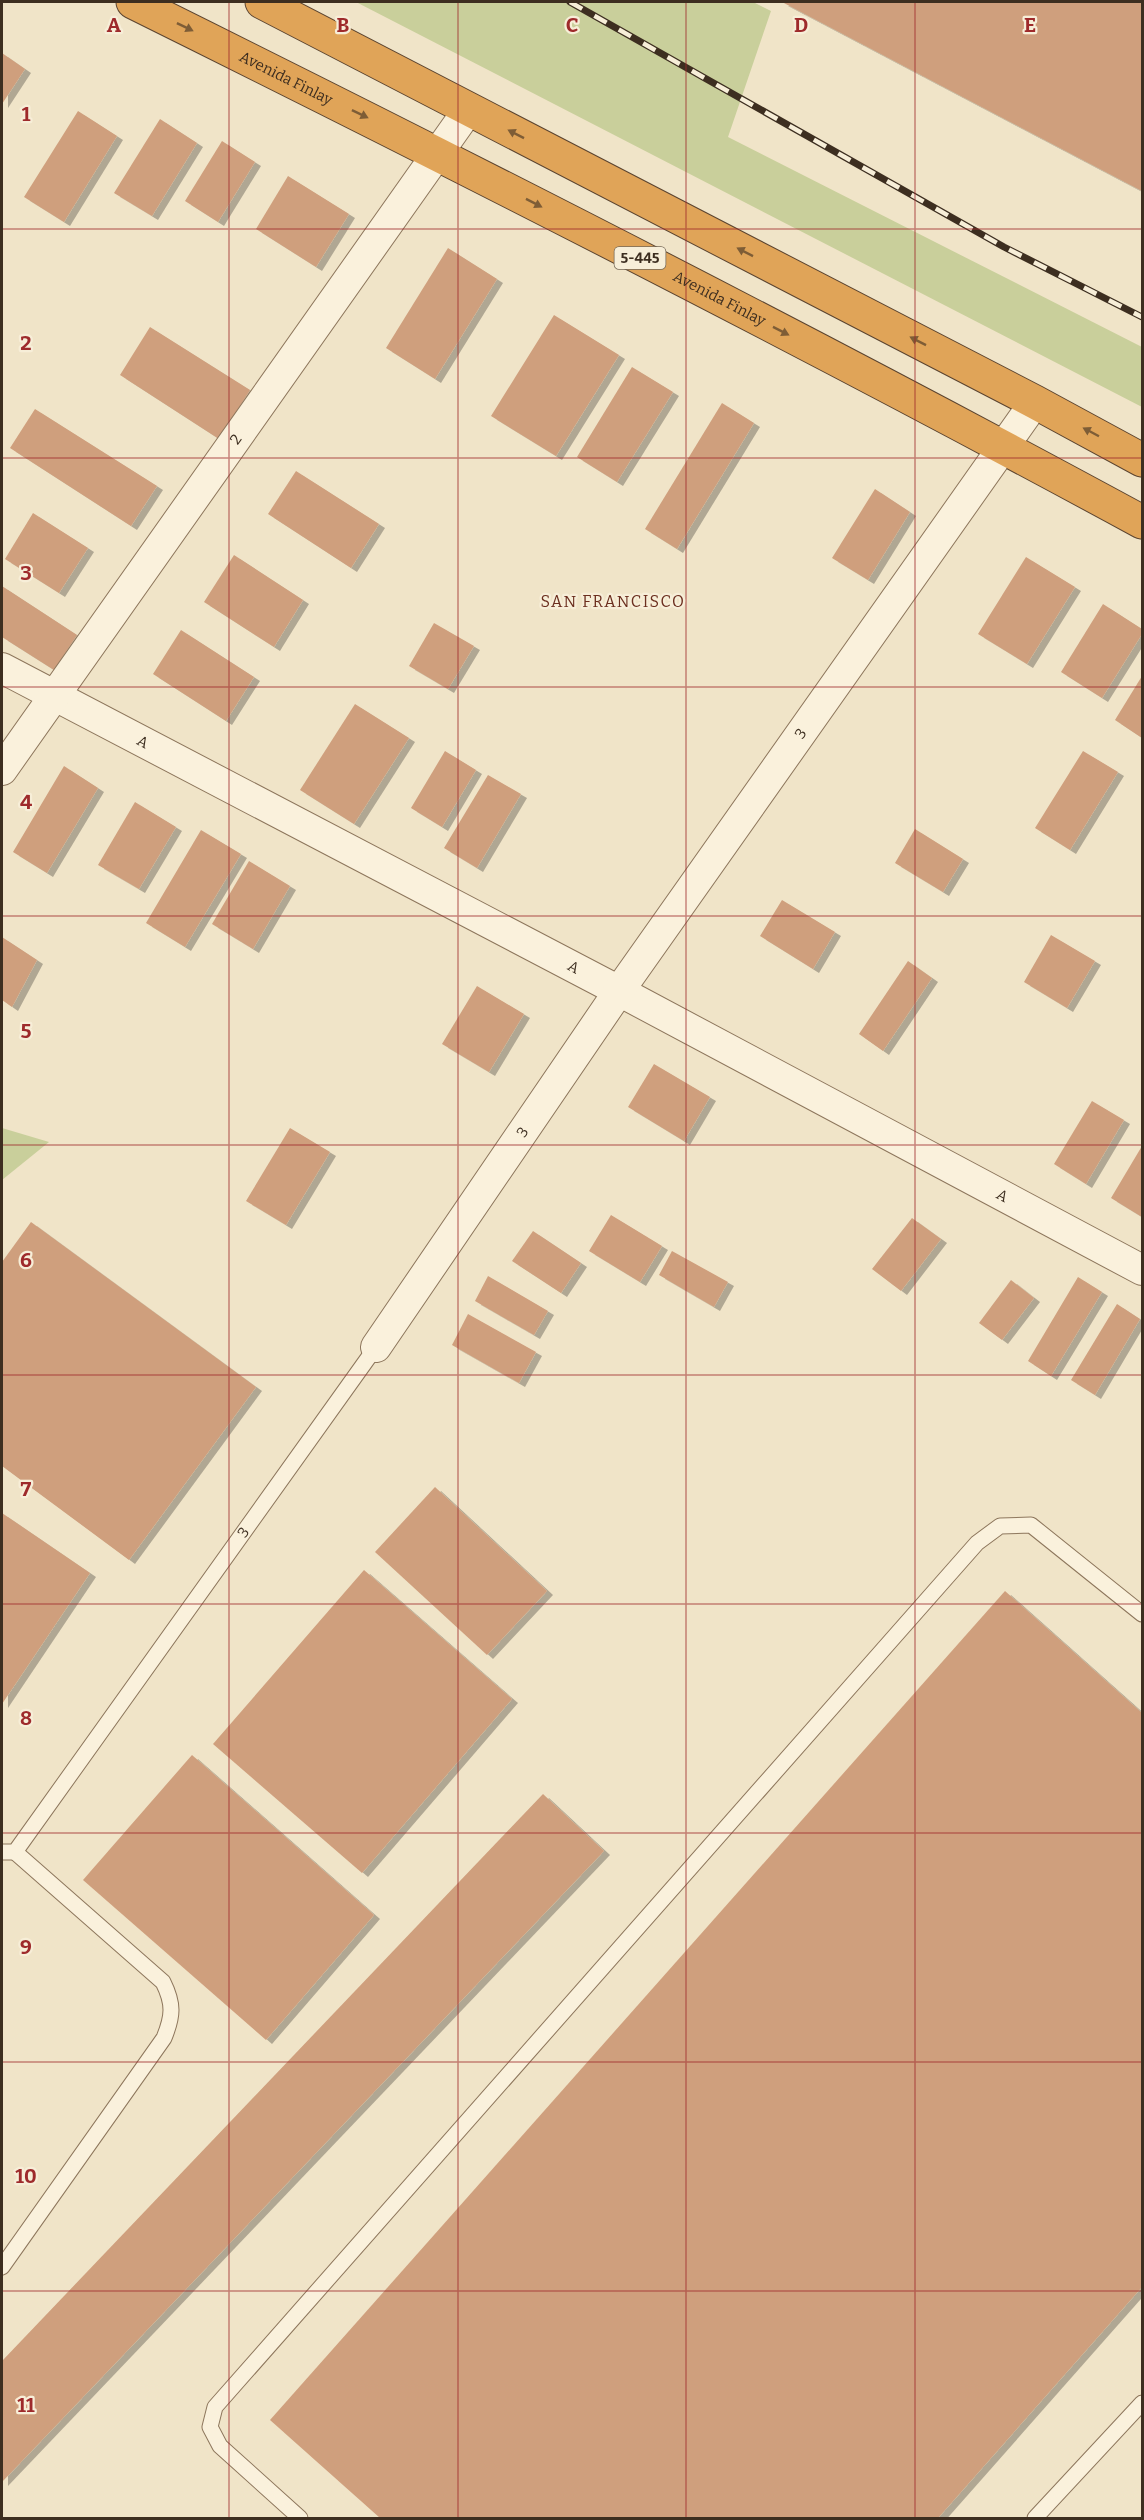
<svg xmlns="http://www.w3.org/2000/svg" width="1144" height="2520" font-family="Bitter,serif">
  <defs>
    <filter id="shadow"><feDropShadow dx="6" dy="4" stdDeviation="0" flood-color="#0004"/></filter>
  </defs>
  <rect width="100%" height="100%" fill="#f0e4c8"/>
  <!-- green -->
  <g fill="#c9cf9b">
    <path d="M 356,2 L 753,2 L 771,11 L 728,137 L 1142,347 L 1142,407 Z"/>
    <path d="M 2,1128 L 49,1142 L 2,1180 Z"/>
  </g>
  <!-- building -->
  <g fill="#cf9f7d" filter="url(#shadow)">
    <path d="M 782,2 L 1142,2 L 1142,191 Z"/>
    <path d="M 2,53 L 25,69 L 2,104 Z"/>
    <path d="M 78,111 L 117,136 L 64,222 L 24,197 Z"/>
    <path d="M 160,119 L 197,143 L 152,216 L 114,193 Z"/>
    <path d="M 222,141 L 255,162 L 218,222 L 185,201 Z"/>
    <path d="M 288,176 L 349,214 L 316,267 L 256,229 Z"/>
    <path d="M 448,248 L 497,279 L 435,379 L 386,348 Z"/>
    <path d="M 554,315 L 619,355 L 556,456 L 491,416 Z"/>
    <path d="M 150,327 L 250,390 L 219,439 L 120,375 Z"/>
    <path d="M 632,367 L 673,392 L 617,482 L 577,457 Z"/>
    <path d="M 722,403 L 754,423 L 677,549 L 645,529 Z"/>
    <path d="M 35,409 L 157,486 L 131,526 L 10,448 Z"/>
    <path d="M 296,471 L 379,524 L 351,568 L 268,514 Z"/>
    <path d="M 875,489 L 910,512 L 868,580 L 832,558 Z"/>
    <path d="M 33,513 L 88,548 L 59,593 L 5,559 Z"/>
    <path d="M 234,555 L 303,600 L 274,647 L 204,602 Z"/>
    <path d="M 1026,557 L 1075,587 L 1027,664 L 978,634 Z"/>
    <path d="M 2,586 L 77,635 L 54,670 L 2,637 Z"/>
    <path d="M 1103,604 L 1142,629 L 1142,634 L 1102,698 L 1061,672 Z"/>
    <path d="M 434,623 L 474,646 L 448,689 L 409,666 Z"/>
    <path d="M 181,630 L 254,677 L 226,721 L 153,674 Z"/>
    <path d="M 1142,676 L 1142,738 L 1115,720 Z"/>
    <path d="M 355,704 L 409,738 L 354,824 L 300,790 Z"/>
    <path d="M 445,751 L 476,770 L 442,827 L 411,808 Z"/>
    <path d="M 1083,751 L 1118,772 L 1070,850 L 1035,828 Z"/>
    <path d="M 64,766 L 98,788 L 47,873 L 13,852 Z"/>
    <path d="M 488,775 L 521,794 L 477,868 L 444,848 Z"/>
    <path d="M 135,802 L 176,827 L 139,889 L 98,865 Z"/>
    <path d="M 915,829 L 963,859 L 943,892 L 895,863 Z"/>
    <path d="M 201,830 L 241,854 L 185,947 L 146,923 Z"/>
    <path d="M 249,861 L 290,886 L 253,949 L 212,924 Z"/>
    <path d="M 782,900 L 835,932 L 813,969 L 760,936 Z"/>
    <path d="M 1051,935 L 1095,961 L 1067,1008 L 1024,982 Z"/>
    <path d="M 2,937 L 37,960 L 12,1007 L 2,1000 Z"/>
    <path d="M 908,961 L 932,978 L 883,1051 L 859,1034 Z"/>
    <path d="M 477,986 L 524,1014 L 489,1072 L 442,1044 Z"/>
    <path d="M 654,1064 L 710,1097 L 684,1141 L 628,1107 Z"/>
    <path d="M 1092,1101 L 1124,1120 L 1086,1184 L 1054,1164 Z"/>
    <path d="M 290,1128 L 330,1152 L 286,1225 L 246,1201 Z"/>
    <path d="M 1142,1146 L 1142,1217 L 1111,1198 Z"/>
    <path d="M 611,1215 L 662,1246 L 640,1282 L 589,1251 Z"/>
    <path d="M 912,1218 L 941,1239 L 901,1291 L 872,1269 Z"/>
    <path d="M 31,1222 L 256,1387 L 129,1560 L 2,1466 L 2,1262 Z"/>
    <path d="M 533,1231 L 581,1263 L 561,1293 L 512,1261 Z"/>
    <path d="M 672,1251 L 728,1282 L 714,1307 L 659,1275 Z"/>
    <path d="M 488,1276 L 548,1311 L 534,1335 L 475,1301 Z"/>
    <path d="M 1078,1277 L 1102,1292 L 1051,1376 L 1028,1361 Z"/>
    <path d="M 1011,1280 L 1034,1298 L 1002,1340 L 979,1323 Z"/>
    <path d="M 1117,1304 L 1140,1319 L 1095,1395 L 1071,1380 Z"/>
    <path d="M 468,1314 L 536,1352 L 519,1383 L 452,1345 Z"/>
    <path d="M 435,1487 L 547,1591 L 487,1655 L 375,1552 Z"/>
    <path d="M 2,1513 L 90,1573 L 2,1704 Z"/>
    <path d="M 364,1570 L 512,1699 L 362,1873 L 213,1744 Z"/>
    <path d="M 1005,1591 L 1142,1713 L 1142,2287 L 938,2518 L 380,2518 L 270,2420 Z"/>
    <path d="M 192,1755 L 374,1915 L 266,2040 L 83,1880 Z"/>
    <path d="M 543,1794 L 604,1851 L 2,2482 L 2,2361 Z"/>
  </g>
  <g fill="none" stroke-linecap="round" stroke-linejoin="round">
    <defs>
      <g id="lane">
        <path id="s1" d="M 2,1852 L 15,1852 L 376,1347"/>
        <path d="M 2,2267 L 164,2038 C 173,2016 174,2004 163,1982 L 15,1852"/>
        <path d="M 300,2518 L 220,2446 L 210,2427 L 215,2407 L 977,1543 L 1000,1526 L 1031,1525 L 1142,1614"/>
        <path d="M 1035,2518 L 1142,2403"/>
      </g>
      <g id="street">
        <path id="s2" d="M 2,668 L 619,991 L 1142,1270"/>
        <path id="s3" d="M 2,770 L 469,109"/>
        <path id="s4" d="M 376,1347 L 619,991 L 1035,402"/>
      </g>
      <g id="highway">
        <path id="s5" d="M 133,2 C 472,170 810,342 1142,522"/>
        <path d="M 262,2 L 1035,402 L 1142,460"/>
      </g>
    </defs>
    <!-- lane casing -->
    <use href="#lane" stroke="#8d765c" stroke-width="17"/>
    <!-- street casing -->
    <use href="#street" stroke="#8d765c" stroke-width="32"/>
    <!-- highway casing -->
    <use href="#highway" stroke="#5b4430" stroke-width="35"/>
    <!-- lane -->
    <use href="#lane" stroke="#faf1dc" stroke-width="15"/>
    <!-- street -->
    <use href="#street" stroke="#faf1dc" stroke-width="30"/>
    <!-- highway -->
    <use href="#highway" stroke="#e0a458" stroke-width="33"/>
    <defs>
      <path id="rail" d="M 570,2 L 1004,247 L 1142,317"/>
    </defs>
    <!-- rail casing -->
    <use href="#rail" stroke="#3d2e20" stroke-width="7"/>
    <!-- rail -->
    <use href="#rail" stroke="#f7eed8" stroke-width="4.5" stroke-dasharray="14" stroke-linecap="butt"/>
  </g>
  <!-- one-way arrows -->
  <defs><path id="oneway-solid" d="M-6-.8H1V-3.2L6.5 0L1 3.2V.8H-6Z" transform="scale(1.5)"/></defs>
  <g fill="#7e5d36">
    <use href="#oneway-solid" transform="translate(185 27) rotate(26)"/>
    <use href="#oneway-solid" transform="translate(360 114) rotate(26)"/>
    <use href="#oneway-solid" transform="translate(516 134) rotate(-153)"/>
    <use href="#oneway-solid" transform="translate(534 203) rotate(27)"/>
    <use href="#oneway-solid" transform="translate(745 252) rotate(-153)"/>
    <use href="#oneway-solid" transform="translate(781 331) rotate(27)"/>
    <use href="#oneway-solid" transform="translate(918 341) rotate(-153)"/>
    <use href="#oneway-solid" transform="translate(1091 432) rotate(-152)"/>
  </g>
  <!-- grid -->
  <path fill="none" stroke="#9e2a2b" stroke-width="1.5" stroke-opacity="0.55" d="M 229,2 L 229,2518M 458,2 L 458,2518M 686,2 L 686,2518M 915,2 L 915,2518M 2,229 L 1142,229M 2,458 L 1142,458M 2,687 L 1142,687M 2,916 L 1142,916M 2,1145 L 1142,1145M 2,1375 L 1142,1375M 2,1604 L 1142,1604M 2,1833 L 1142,1833M 2,2062 L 1142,2062M 2,2291 L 1142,2291"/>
  <g text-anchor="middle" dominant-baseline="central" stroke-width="4.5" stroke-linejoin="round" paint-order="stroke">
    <!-- shield labels -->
    <rect fill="#f7eed8" stroke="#756857" stroke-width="1.5" x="614.5" y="247" width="51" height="22" rx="4.5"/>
    <g font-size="14" font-weight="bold" fill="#3d2e20">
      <text x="640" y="258">5-445</text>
    </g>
    <!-- street labels -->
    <g font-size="15" fill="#3d2e20" stroke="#f7eed8">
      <text stroke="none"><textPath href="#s5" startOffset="171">Avenida Finlay</textPath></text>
      <text stroke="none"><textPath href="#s5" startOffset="657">Avenida Finlay</textPath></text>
      <text stroke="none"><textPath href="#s3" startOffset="405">2</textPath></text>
      <text stroke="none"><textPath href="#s4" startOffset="746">3</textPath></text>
      <text stroke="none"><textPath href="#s2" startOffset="159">A</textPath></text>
      <text stroke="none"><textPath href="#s2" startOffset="645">A</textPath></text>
      <text stroke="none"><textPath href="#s4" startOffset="260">3</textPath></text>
      <text stroke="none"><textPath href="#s2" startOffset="1131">A</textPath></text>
      <text stroke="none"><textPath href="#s1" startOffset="406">3</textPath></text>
    </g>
    <!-- neighbourhood labels -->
    <g font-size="16" letter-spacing="1.5" fill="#6b2e1e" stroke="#f7eed8">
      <text x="613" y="601">SAN FRANCISCO</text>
    </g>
  </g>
  <g font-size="20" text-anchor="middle" font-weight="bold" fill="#9e2a2b" stroke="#f7eed8" stroke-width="4.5" stroke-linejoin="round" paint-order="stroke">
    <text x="114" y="32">A</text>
    <text x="343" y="32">B</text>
    <text x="572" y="32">C</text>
    <text x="801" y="32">D</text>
    <text x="1030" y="32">E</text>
    <text x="26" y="121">1</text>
    <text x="26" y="350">2</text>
    <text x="26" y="580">3</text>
    <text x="26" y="809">4</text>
    <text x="26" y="1038">5</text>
    <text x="26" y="1267">6</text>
    <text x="26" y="1496">7</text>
    <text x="26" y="1725">8</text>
    <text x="26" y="1954">9</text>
    <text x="26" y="2183">10</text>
    <text x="26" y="2412">11</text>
  </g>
  <!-- border -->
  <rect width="1144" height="2520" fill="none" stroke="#3d2e20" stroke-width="6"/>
</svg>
